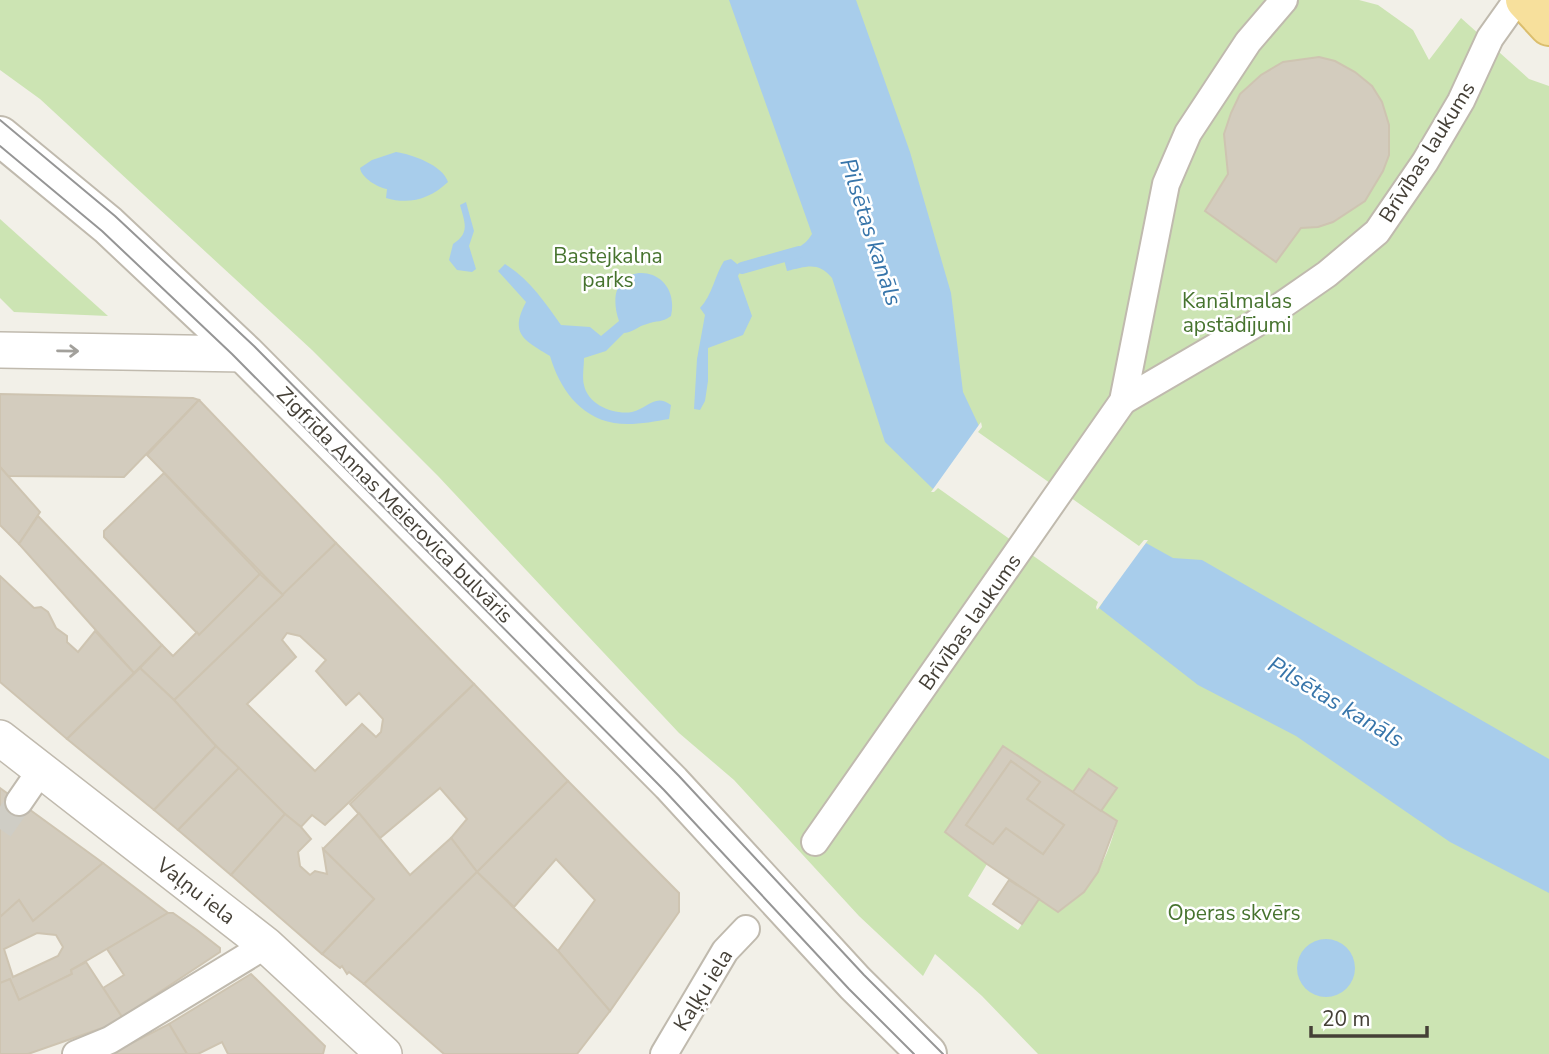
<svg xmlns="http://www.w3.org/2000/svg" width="1549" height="1054" font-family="'Nunito Sans',sans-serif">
  <rect width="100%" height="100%" fill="#f2f0e8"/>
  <!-- green -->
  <g fill="#cce4b3" fill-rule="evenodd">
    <path d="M 0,0 L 1359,0 L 1378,5 L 1413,30 L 1429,60 L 1461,18 L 1529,79 L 1549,86 L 1549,1054 L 1038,1054 L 982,996 L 935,954 L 923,976 L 859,916 L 734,780 L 679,733 L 438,476 L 312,350 L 40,99 L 0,70 ZM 1117,821 C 1108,858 1092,892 1058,912 L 1039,899 L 1018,930 L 968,896 L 987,864 L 945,832 Z"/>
    <path d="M 0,219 L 108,316 L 14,312 L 0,298 Z"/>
  </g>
  <!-- water -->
  <g fill="#a8cdeb">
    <path d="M 729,0 L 856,0 L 910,152 L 951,293 L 963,392 L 979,426 L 974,433 L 1139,551 L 1146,543 L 1173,558 L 1202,560 L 1549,759 L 1549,893 L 1450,842 L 1296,736 L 1198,685 L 1099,608 L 1103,602 L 937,484 L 933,489 L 885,442 L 832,278 C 818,261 806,267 787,271 L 782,252 C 796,249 804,247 812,234 Z"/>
    <path d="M 396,152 C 411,154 443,165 448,182 C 430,199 409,205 386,198 L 387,189 C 379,188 361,178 360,168 L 372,160 Z"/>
    <path d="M 466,202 L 474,231 L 469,246 L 476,269 L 472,272 L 457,270 L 449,260 L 453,244 C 470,233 465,223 460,205 Z"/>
    <path d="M 731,259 L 742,268 L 738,276 L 752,316 L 743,335 L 708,348 L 708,381 L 705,401 L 700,410 L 694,409 L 697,359 L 705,315 L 700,308 C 712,296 715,275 724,261 Z"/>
    <path d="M 505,264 C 530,280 544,301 561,325 L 590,327 L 601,336 L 619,321 C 597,256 683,260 671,316 C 661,323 658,320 647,324 C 638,326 634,332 624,333 L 606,351 L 584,358 C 584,366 582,377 584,385 C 588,405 614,415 632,412 C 648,408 655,393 671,405 L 669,419 C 652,422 631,426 614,423 C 579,417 559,387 550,356 C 524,340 509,334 526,302 L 498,271 Z"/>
    <circle cx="1326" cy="968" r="29"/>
  </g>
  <!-- pier -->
  <path fill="#f2f0e8" d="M 981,422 L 982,427 L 978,432 L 1139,546 L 1144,540 L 1148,540 L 1097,610 L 1096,607 L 1098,602 L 938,488 L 934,492 L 931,492 Z"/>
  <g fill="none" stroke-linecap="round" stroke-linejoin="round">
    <!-- stream -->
    <path stroke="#a8cdeb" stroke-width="12" d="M 742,268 L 799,252"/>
  </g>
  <!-- building -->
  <g fill="#d3ccbe" stroke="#cec4b1" stroke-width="2" fill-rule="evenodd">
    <path d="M 1319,57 L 1335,61 L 1355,72 L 1372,86 L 1382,102 L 1389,125 L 1389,155 L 1383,171 L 1365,201 L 1333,222 L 1318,227 L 1301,228 L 1276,262 L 1205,211 L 1228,174 L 1224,134 L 1231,113 L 1240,94 L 1261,75 L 1283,62 Z"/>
    <path d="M 0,394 L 193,398 L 199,400 L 124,477 L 8,476 L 0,467 Z"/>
    <path d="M 199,400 L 336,543 L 283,595 L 147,455 Z"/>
    <path d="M 0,467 L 40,512 L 19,544 L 0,525 Z"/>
    <path d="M 164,473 L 260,574 L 199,635 L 104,537 L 104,531 Z"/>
    <path d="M 38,516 L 162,645 L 134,673 L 19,544 Z"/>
    <path d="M 336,543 L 474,684 L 325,825 L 312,815 L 301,827 L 285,814 L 216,746 L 174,700 ZM 287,633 L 300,636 L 326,660 L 316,671 L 346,705 L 359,693 L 383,719 L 381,732 L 376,737 L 362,724 L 315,771 L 247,704 L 296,657 L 282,640 Z"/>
    <path d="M 260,574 L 283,595 L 174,700 L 140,668 L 162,645 L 173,656 L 197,632 L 199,635 Z"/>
    <path d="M 0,576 L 34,608 L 41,607 L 48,612 L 56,628 L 67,636 L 67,642 L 78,652 L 95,631 L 134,673 L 67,739 L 0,682 Z"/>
    <path d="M 140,668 L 174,700 L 216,746 L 154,810 L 67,739 Z"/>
    <path d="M 474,684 L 568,781 L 477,872 L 451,838 L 467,819 L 440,788 L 380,838 L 350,804 Z"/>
    <path d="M 216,746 L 239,768 L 178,830 L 154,810 Z"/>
    <path d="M 1003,746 L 1117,821 L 1098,872 L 1084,892 L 1058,912 L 987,864 L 945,832 ZM 1011,761 L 1040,782 L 1027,799 L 1064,825 L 1043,854 L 1006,828 L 993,844 L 966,825 Z"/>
    <path d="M 1011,761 L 1040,782 L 1027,799 L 1064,825 L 1043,854 L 1006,828 L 993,844 L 966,825 Z"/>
    <path d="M 239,768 L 285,814 L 231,875 L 178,830 Z"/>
    <path d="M 1089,769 L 1117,788 L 1101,811 L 1073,792 Z"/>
    <path d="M 568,781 L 679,893 L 679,912 L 610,1011 L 558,951 L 595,900 L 556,859 L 514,907 L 477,872 Z"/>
    <path d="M 0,788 L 103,863 L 33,921 L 19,900 L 0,917 Z"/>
    <path d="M 359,813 L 410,875 L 451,838 L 477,872 L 364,984 L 349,972 L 347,974 L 342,966 L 340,968 L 322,954 L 374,899 L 323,849 Z"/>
    <path d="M 285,814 L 301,827 L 311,839 L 298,852 L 300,866 L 310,875 L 315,871 L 327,874 L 323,849 L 374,899 L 322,954 L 231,875 Z"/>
    <path d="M 103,863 L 168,913 L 71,970 L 72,974 L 19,1000 L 10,979 L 0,983 L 0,917 L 19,900 L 33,921 ZM 37,933 L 56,935 L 63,947 L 58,956 L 13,977 L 4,949 Z"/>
    <path d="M 477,872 L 558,951 L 610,1011 L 577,1054 L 444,1054 L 364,984 Z"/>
    <path d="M 1009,880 L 1039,899 L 1022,924 L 993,904 Z"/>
    <path d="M 168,913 L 173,913 L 197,930 L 220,948 L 220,952 L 122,1017 L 103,988 L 124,975 L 107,949 Z"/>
    <path d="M 86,962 L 122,1017 L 108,1026 L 28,1054 L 0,1054 L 0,983 L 10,979 L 19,1000 L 72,974 L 71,970 Z"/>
    <path d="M 251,974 L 325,1046 L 323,1054 L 228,1054 L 222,1042 L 198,1054 L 187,1054 L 169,1024 Z"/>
    <path d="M 169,1024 L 187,1054 L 112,1054 L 116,1051 Z"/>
  </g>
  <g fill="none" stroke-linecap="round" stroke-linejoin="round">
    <!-- pedestrian-tunnel -->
    <path stroke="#cfcdc5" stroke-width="26" stroke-dasharray="26 13" stroke-linecap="butt" d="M 0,829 L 19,802"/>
    <defs>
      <g id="pedestrian">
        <path d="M 1123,401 L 1255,324 L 1327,274 L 1377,232 L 1425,162 L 1461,101 L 1490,38 L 1517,0"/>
        <path d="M 19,802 L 41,770"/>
        <path d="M 815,842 L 1123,401 L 1166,184 L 1188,133 L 1248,42 L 1284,0"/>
        <path d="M 76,1054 L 110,1040 L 266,945"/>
        <path d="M 664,1054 L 725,951 L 746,929"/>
      </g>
      <g id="minor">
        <path d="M 0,350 L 245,354"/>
        <path d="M 0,738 L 266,945 L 384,1054"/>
      </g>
      <path id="tertiary" d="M 0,136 L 108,225 L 245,354 L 671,783 L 855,983 L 927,1054"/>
      <path id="primary" d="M 1525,0 L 1549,26"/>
    </defs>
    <!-- pedestrian casing -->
    <use href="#pedestrian" stroke="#c0baae" stroke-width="30"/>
    <!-- minor casing -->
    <use href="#minor" stroke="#c0baae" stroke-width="38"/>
    <!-- tertiary casing -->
    <use href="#tertiary" stroke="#c0baae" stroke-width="42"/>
    <!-- primary casing -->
    <use href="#primary" stroke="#dbbe6d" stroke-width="42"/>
    <!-- pedestrian -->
    <use href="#pedestrian" stroke="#fff" stroke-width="26"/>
    <!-- minor -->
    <use href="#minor" stroke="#fff" stroke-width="35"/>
    <!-- tertiary -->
    <use href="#tertiary" stroke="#fff" stroke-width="38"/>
    <!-- primary -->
    <use href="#primary" stroke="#f7e09c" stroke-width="38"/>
    <!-- tram -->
    <g stroke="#969696" stroke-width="2">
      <path d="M 0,120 L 115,216 L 254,346 L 679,776 L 864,975 L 943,1054"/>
      <path d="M 0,146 L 102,231 L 232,354 L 664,790 L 849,989 L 914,1054"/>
    </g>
  </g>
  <!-- one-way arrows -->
  <defs><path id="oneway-shaft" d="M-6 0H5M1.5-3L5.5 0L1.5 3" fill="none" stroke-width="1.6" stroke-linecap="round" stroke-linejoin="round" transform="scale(1.75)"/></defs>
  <use stroke="#a2a09b" href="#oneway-shaft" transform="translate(68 351) rotate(1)"/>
  <g text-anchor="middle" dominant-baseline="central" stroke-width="5" stroke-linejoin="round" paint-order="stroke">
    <!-- street labels -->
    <g font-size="21" fill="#454037" stroke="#fff">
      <text transform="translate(1427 152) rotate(-58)">Brīvības laukums</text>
      <text transform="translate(395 505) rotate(45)">Zigfrīda Annas Meierovica bulvāris</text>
      <text transform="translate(970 622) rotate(-55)">Brīvības laukums</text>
      <text transform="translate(196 891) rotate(38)">Vaļņu iela</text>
      <text transform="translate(703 990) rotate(-58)">Kaļķu iela</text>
    </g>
    <!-- park labels -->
    <g font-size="21" fill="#46732e" stroke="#fff">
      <text x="608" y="256">Bastejkalna<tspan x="608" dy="24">parks</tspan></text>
      <text x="1237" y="301">Kanālmalas<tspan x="1237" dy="24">apstādījumi</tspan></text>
      <text x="1234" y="913">Operas skvērs</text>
    </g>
    <!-- water labels -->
    <g font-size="23" font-style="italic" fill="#3775aa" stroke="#fff">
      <text transform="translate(871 232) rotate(72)">Pilsētas kanāls</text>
      <text transform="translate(1336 702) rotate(31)">Pilsētas kanāls</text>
    </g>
  </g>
  <!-- scale -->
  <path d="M1311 1026v10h116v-10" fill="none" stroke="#454037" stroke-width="3.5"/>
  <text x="1322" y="1026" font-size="21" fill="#454037" stroke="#ffffff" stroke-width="5" paint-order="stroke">20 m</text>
</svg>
